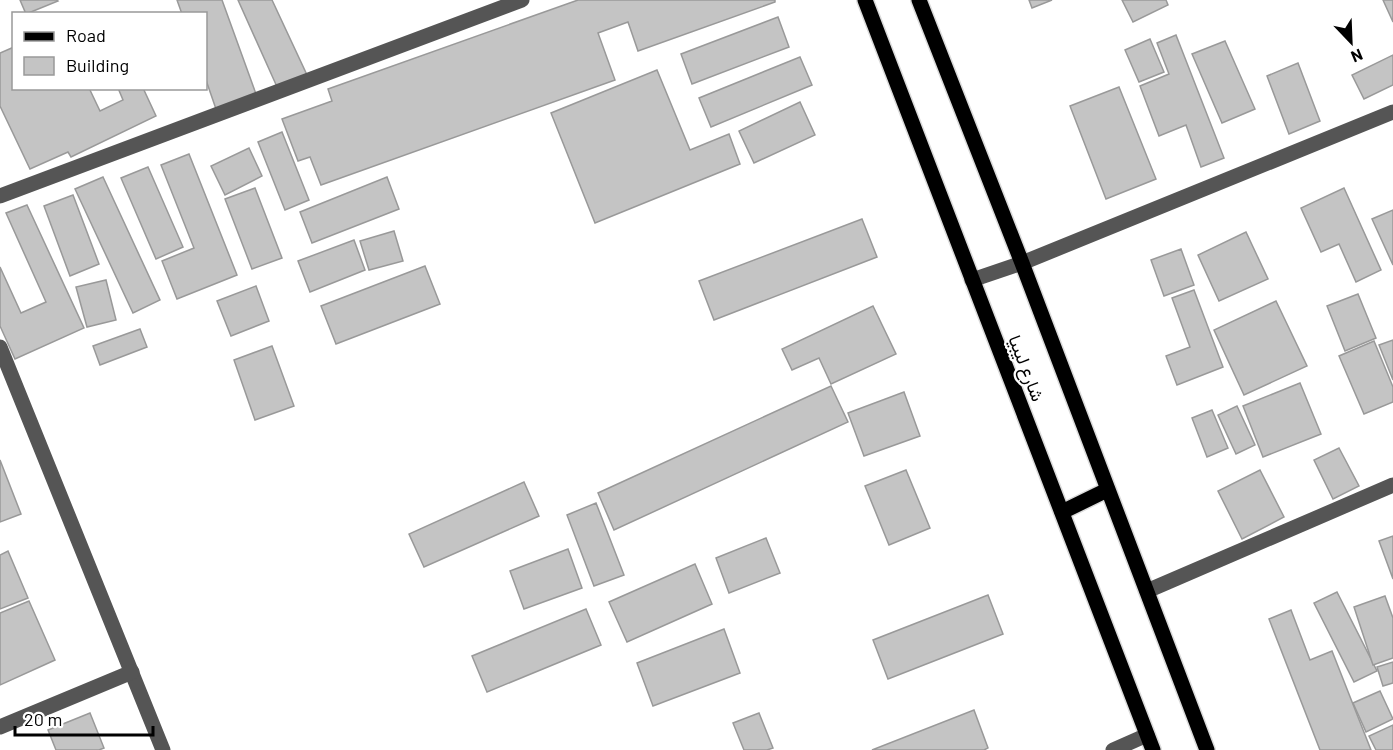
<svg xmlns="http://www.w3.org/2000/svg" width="1393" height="750" font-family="Barlow,Vazirmatn,sans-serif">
  <rect width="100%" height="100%" fill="#fff"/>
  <!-- building -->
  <g fill="#c4c4c4" stroke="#999" stroke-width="1.5">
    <path d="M 20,0 L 57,0 L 58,1 L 26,14 Z"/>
    <path d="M 177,0 L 222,0 L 256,94 L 216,109 L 206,80 L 206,14 L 182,14 Z"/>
    <path d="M 238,0 L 272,0 L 307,75 L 278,89 Z"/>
    <path d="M 578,0 L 775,0 L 775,2 L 638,51 L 628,22 L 598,33 L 615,80 L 321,185 L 310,157 L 298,161 L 282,119 L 332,101 L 328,89 Z"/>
    <path d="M 1029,0 L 1052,0 L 1032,8 Z"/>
    <path d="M 1122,0 L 1166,0 L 1168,5 L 1133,22 Z"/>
    <path d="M 1383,0 L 1393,0 L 1393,22 Z"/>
    <path d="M 778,17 L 789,47 L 692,84 L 681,54 Z"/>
    <path d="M 1176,35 L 1224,158 L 1201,167 L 1186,125 L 1159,136 L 1140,86 L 1169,74 L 1157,43 Z"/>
    <path d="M 1150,39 L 1164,72 L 1139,82 L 1125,50 Z"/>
    <path d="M 1225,41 L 1255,109 L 1222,123 L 1192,54 Z"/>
    <path d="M 14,47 L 14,88 L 89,88 L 100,111 L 123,100 L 118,88 L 143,88 L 156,116 L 71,157 L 68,152 L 30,169 L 0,106 L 0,53 Z"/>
    <path d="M 1393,55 L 1393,85 L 1364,99 L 1352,75 Z"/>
    <path d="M 800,57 L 812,85 L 711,127 L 699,98 Z"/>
    <path d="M 1298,63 L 1320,121 L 1289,134 L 1267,76 Z"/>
    <path d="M 657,70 L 690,150 L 729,134 L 740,164 L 595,223 L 551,113 Z"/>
    <path d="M 1119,87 L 1156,179 L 1106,199 L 1070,106 Z"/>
    <path d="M 800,102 L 815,135 L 754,163 L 739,131 Z"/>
    <path d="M 282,132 L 309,200 L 285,210 L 258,142 Z"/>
    <path d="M 249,148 L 262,176 L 225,195 L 211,166 Z"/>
    <path d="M 189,154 L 237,275 L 177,299 L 162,261 L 194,248 L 161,165 Z"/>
    <path d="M 148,167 L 183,247 L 156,259 L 121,178 Z"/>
    <path d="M 103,177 L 160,300 L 133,313 L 75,189 Z"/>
    <path d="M 387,177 L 399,209 L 312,243 L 300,212 Z"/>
    <path d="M 255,188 L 282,258 L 252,269 L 225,199 Z"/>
    <path d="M 1344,188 L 1381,270 L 1356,282 L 1339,244 L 1321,252 L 1301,208 Z"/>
    <path d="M 73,195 L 99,264 L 70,276 L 44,206 Z"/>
    <path d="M 27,205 L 84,328 L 15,359 L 0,326 L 0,267 L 21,313 L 46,302 L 6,213 Z"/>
    <path d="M 1393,210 L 1393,265 L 1372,219 Z"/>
    <path d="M 862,219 L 877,257 L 714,320 L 699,281 Z"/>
    <path d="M 394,231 L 403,261 L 369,270 L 360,241 Z"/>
    <path d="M 1246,232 L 1268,279 L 1219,301 L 1198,255 Z"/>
    <path d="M 354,240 L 365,270 L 310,292 L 298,261 Z"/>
    <path d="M 1181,249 L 1194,285 L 1164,296 L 1151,260 Z"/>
    <path d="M 425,266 L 440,304 L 336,344 L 321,306 Z"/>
    <path d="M 106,280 L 116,320 L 87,327 L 76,287 Z"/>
    <path d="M 256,286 L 269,321 L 231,336 L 217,301 Z"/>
    <path d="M 1194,290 L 1223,367 L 1177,385 L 1166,356 L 1190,347 L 1172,298 Z"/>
    <path d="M 1358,294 L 1376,338 L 1345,351 L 1327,306 Z"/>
    <path d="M 1276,301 L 1307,366 L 1244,395 L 1214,330 Z"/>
    <path d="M 873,306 L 896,354 L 831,384 L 819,358 L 792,370 L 782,349 Z"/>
    <path d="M 140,329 L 147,347 L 100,365 L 93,346 Z"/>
    <path d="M 1393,340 L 1393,380 L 1379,345 Z"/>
    <path d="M 1374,341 L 1393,387 L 1393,402 L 1364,414 L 1339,356 Z"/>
    <path d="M 272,346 L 294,406 L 255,420 L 234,360 Z"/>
    <path d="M 1300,383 L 1321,434 L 1263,457 L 1243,406 Z"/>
    <path d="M 831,386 L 848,422 L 614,530 L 598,493 Z"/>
    <path d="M 904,392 L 920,436 L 864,456 L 848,413 Z"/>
    <path d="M 1237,406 L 1255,445 L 1236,454 L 1218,415 Z"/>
    <path d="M 1212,410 L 1228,448 L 1207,457 L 1192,418 Z"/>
    <path d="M 1339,448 L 1359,486 L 1333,499 L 1314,460 Z"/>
    <path d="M 0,460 L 21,514 L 0,522 Z"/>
    <path d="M 906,470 L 930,528 L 889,545 L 865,486 Z"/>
    <path d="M 1260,470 L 1284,517 L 1242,539 L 1218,491 Z"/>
    <path d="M 524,482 L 539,516 L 424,567 L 409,534 Z"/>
    <path d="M 596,503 L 624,575 L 594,586 L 567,515 Z"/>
    <path d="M 1393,536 L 1393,579 L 1379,541 Z"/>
    <path d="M 766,538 L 780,573 L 729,593 L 716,558 Z"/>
    <path d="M 568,549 L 582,588 L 524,609 L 510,571 Z"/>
    <path d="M 8,551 L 28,598 L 0,609 L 0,555 Z"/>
    <path d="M 695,564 L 712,604 L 627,642 L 609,602 Z"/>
    <path d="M 1337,592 L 1377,671 L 1354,682 L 1314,603 Z"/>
    <path d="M 988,595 L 1003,634 L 888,679 L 873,640 Z"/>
    <path d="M 1385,596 L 1393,618 L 1393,658 L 1373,665 L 1354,607 Z"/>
    <path d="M 29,601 L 55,660 L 0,685 L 0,613 Z"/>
    <path d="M 586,609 L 601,645 L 487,692 L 472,656 Z"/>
    <path d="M 1291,610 L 1310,660 L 1332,651 L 1371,750 L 1320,750 L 1269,619 Z"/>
    <path d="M 724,629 L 740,673 L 653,706 L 637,663 Z"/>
    <path d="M 1393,662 L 1393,683 L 1383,686 L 1377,667 Z"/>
    <path d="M 1380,691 L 1393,719 L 1366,732 L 1353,703 Z"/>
    <path d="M 974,710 L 988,748 L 984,750 L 872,750 Z"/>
    <path d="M 90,713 L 104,748 L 99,750 L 56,750 L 48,730 Z"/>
    <path d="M 759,713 L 773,748 L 767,750 L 744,750 L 733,723 Z"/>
    <path d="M 1393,725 L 1393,750 L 1376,750 L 1369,736 Z"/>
  </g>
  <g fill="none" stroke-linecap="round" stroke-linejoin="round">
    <defs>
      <g id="major">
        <path d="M 865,0 L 1153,750"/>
        <path d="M 919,0 L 1022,263 L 1207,750"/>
        <path d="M 1062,512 L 1107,490"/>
      </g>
    </defs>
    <!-- major casing -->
    <use href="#major" stroke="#dbdbdb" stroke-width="18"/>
    <!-- minor -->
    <g stroke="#555" stroke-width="15">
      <path d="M 0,196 L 522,0"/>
      <path d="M 972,280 L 1022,263 L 1393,112"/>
      <path d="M 0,347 L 163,750"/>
      <path d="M 1147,591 L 1393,485"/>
      <path d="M 0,727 L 132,672"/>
      <path d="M 1113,750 L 1147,735"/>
    </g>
    <!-- major -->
    <use href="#major" stroke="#000" stroke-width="15"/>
  </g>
  <g text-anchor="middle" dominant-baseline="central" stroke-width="4.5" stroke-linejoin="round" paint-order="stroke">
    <!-- street labels -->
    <g font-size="18" fill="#000" stroke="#fff">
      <text transform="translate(1027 368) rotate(69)">شارع ليبيا</text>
    </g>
  </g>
  <!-- legend -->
  <rect x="12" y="12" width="195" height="78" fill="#ffffff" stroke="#999999" stroke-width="1.5"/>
  <rect x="24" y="32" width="30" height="9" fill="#000000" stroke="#999999" stroke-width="1.5"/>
  <text x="66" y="42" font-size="18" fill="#000000">Road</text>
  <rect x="24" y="57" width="30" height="18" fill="#c4c4c4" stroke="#999999" stroke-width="1.5"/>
  <text x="66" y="72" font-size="18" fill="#000000">Building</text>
  <!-- north arrow -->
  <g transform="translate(1351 42) rotate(157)" stroke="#ffffff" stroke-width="4.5" paint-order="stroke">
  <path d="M0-4.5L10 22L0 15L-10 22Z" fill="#000000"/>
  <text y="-9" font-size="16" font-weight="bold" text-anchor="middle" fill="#000000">N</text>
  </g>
  <!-- scale -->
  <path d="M15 726v9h138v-9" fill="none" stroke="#000000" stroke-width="3"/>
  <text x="24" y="726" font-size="18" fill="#000000" stroke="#ffffff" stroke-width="4.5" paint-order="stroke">20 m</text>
</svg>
